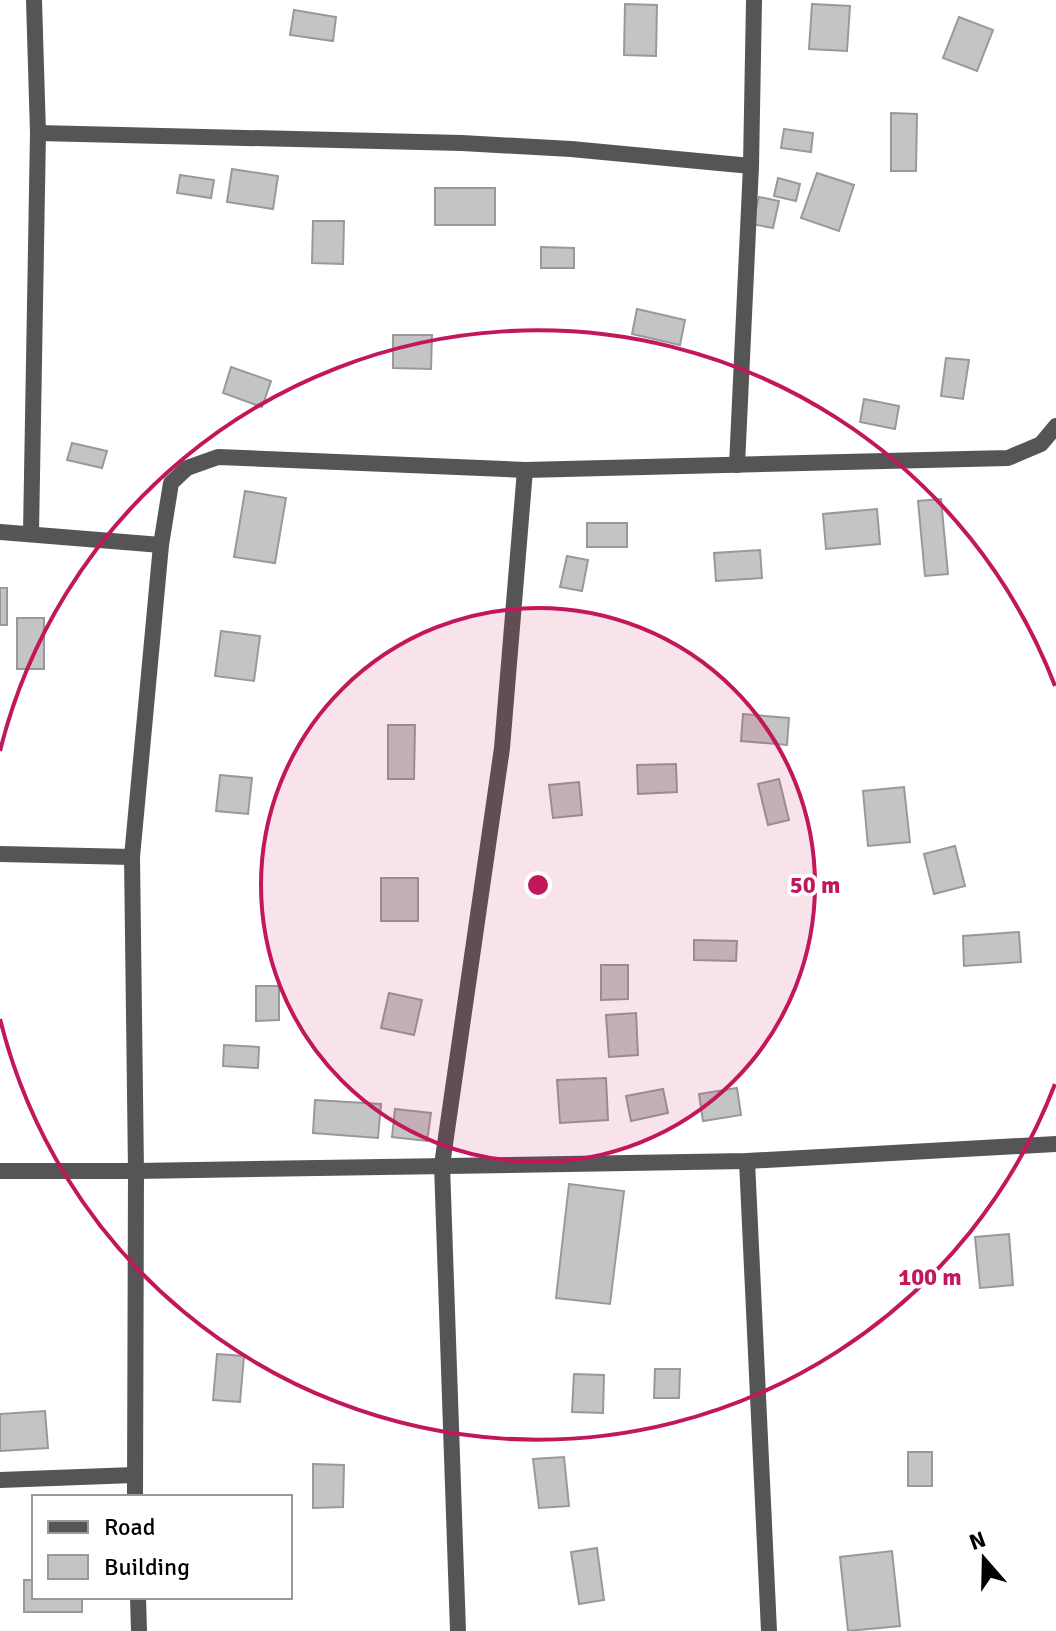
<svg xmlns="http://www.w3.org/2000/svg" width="1056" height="1631" font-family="Signika,sans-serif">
  <rect width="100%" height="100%" fill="#fff"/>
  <!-- building -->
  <g fill="#c4c4c4" stroke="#999" stroke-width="2">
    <path d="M 625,4 L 657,5 L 656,56 L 624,55 Z"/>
    <path d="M 812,4 L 850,6 L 847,51 L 809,49 Z"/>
    <path d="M 294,10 L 336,17 L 333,41 L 290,35 Z"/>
    <path d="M 959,17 L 993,30 L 977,71 L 943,58 Z"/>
    <path d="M 891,113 L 917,114 L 916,171 L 891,171 Z"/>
    <path d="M 784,129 L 813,133 L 811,152 L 781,148 Z"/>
    <path d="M 232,169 L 278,176 L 273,209 L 227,202 Z"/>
    <path d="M 817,173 L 854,185 L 839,231 L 801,218 Z"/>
    <path d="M 180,175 L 214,180 L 211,198 L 177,193 Z"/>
    <path d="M 778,178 L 800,184 L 796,201 L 774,196 Z"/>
    <rect x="435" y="188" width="60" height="37"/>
    <path d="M 759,197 L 779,201 L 773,228 L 752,224 Z"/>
    <path d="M 313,221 L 344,221 L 343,264 L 312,263 Z"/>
    <path d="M 541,247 L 574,248 L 574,268 L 541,268 Z"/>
    <path d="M 637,309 L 685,320 L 680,345 L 632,334 Z"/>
    <path d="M 393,335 L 432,335 L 431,369 L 393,368 Z"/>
    <path d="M 946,358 L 969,360 L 963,399 L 941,396 Z"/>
    <path d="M 231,367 L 271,381 L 262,407 L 223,393 Z"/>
    <path d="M 864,399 L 899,406 L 895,429 L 860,422 Z"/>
    <path d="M 72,443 L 107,451 L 102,468 L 67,460 Z"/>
    <path d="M 245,491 L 286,498 L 275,563 L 234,557 Z"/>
    <path d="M 941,499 L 948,574 L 925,576 L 918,501 Z"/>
    <path d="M 877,509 L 880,544 L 826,549 L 823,514 Z"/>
    <rect x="587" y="523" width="40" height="24"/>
    <path d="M 760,550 L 762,578 L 716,581 L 714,553 Z"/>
    <path d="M 567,556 L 588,560 L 582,591 L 560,587 Z"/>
    <rect x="0" y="588" width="7" height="37"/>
    <rect x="17" y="618" width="27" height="51"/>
    <path d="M 221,631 L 260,636 L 254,681 L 215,676 Z"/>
    <path d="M 743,714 L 789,718 L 787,745 L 741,741 Z"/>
    <path d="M 388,725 L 415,725 L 414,779 L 388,779 Z"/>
    <path d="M 676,764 L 677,792 L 638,794 L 637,765 Z"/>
    <path d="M 220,775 L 252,778 L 248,814 L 216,811 Z"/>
    <path d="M 779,779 L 789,820 L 768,825 L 758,784 Z"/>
    <path d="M 579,782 L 582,815 L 553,818 L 549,785 Z"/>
    <path d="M 904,787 L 910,842 L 868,846 L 863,791 Z"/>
    <path d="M 955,846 L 965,886 L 934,894 L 924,854 Z"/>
    <rect x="381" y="878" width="37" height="43"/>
    <path d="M 1019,932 L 1021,962 L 964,966 L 963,936 Z"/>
    <path d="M 694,940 L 737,941 L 736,961 L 694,960 Z"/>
    <path d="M 601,965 L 628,965 L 628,999 L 601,1000 Z"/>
    <path d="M 256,986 L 279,986 L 279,1020 L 256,1021 Z"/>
    <path d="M 389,993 L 422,1000 L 414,1035 L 381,1028 Z"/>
    <path d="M 636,1013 L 638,1055 L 609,1057 L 606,1015 Z"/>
    <path d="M 224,1045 L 259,1047 L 258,1068 L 223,1066 Z"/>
    <path d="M 606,1078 L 608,1120 L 560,1123 L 557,1080 Z"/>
    <path d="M 737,1088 L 741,1115 L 703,1121 L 699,1094 Z"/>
    <path d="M 663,1089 L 668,1113 L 631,1121 L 626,1096 Z"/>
    <path d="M 315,1100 L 381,1104 L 378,1138 L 313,1133 Z"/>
    <path d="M 395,1109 L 431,1113 L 427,1141 L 392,1137 Z"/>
    <path d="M 569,1184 L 624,1191 L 610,1304 L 556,1298 Z"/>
    <path d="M 1009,1234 L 1013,1285 L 980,1288 L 975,1237 Z"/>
    <path d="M 217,1354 L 244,1356 L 240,1402 L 213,1400 Z"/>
    <path d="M 655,1369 L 680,1369 L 679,1398 L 654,1398 Z"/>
    <path d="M 574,1374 L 604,1375 L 603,1413 L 572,1412 Z"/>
    <path d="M 45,1411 L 48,1448 L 0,1451 L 0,1414 Z"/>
    <rect x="908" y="1452" width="24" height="34"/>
    <path d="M 564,1457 L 569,1506 L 539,1508 L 533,1459 Z"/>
    <path d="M 313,1464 L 344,1465 L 343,1507 L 313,1508 Z"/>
    <path d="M 597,1548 L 604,1600 L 579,1604 L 571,1552 Z"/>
    <path d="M 892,1551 L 900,1626 L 848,1631 L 840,1557 Z"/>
    <path d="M 24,1580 L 34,1580 L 34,1597 L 82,1597 L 82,1612 L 24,1612 Z"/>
  </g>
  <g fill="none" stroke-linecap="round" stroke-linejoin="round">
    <!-- minor -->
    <g stroke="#555" stroke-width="16">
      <path d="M 38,133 L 462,143 L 571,149 L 751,166"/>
      <path d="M 737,465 L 751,166 L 754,0"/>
      <path d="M 0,532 L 161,545"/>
      <path d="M 31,533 L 38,133 L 34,0"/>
      <path d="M 0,854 L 132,857"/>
      <path d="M 747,1161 L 769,1631"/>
      <path d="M 0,1171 L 136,1171 L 747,1161 L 1056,1144"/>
      <path d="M 0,1480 L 134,1475"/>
      <path d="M 135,1497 L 136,1171 L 132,857 L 161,545 L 171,483 L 187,468 L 218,457 L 525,470 L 1008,458 L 1041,444 L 1056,426"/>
      <path d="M 138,1597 L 139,1631"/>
      <path d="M 458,1631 L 442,1165 L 502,748 L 525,470"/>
    </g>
  </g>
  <!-- distance rings -->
  <circle cx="538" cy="885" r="277" fill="#c2185b" fill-opacity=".12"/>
  <g fill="none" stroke="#c2185b" stroke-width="4">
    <circle cx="538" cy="885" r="277"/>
    <path d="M1055 1084A554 554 0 0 1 0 1019M0 751A554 554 0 0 1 1055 686"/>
  </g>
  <circle cx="538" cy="885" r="12" fill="#c2185b" stroke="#fff" stroke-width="4"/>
  <g font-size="24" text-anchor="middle" font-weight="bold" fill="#c2185b" stroke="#fff" stroke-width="7" stroke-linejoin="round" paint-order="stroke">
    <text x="815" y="893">50 m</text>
    <text x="930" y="1285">100 m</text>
  </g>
  <!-- legend -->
  <rect x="32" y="1495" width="260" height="104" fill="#ffffff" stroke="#999999" stroke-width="2"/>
  <rect x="48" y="1521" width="40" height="12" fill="#555555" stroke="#999999" stroke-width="2"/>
  <text x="104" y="1535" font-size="24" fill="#000000">Road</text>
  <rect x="48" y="1555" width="40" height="24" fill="#c4c4c4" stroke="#999999" stroke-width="2"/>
  <text x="104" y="1575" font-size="24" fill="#000000">Building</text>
  <!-- north arrow -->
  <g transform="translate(984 1559) rotate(340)" stroke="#ffffff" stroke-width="6" paint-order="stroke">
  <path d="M0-6L14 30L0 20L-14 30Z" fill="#000000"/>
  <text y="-12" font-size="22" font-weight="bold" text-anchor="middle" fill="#000000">N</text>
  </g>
</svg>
